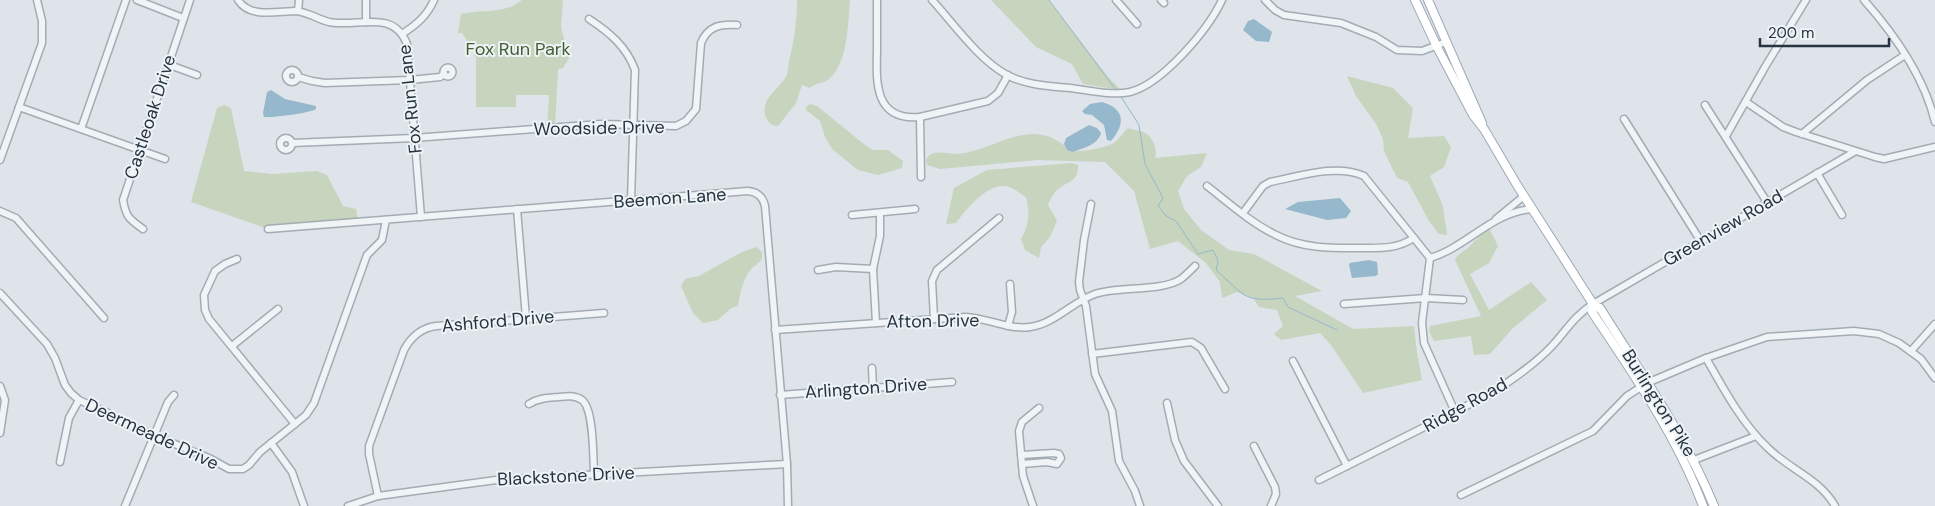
<svg xmlns="http://www.w3.org/2000/svg" width="1935" height="506" font-family="'DM Sans',sans-serif">
  <rect width="100%" height="100%" fill="#dee4e9"/>
  <!-- green -->
  <g fill="#c7d4be">
    <path d="M 522,0 L 563,0 L 561,27 L 569,58 L 563,68 L 558,69 L 555,127 L 547,127 L 549,95 L 516,95 L 516,107 L 476,107 L 476,57 L 474,56 L 475,52 L 462,33 L 458,33 L 461,14 C 483,9 504,15 522,0 Z"/>
    <path d="M 797,0 L 850,0 C 848,23 848,62 830,78 C 824,84 816,82 810,88 L 802,85 L 796,103 L 778,126 C 768,126 763,115 765,106 C 768,94 780,87 786,77 C 788,73 788,67 789,62 C 794,41 797,22 797,0 Z"/>
    <path d="M 991,0 L 1049,0 L 1108,77 L 1121,90 L 1083,84 L 1072,64 L 1036,47 Z"/>
    <path d="M 1347,76 L 1393,88 L 1413,108 L 1408,138 L 1444,136 L 1451,147 L 1444,167 L 1430,176 L 1443,206 L 1447,235 L 1439,234 L 1429,221 L 1408,182 L 1397,178 L 1384,151 L 1383,139 L 1376,124 L 1356,96 Z"/>
    <path d="M 810,104 L 817,106 L 865,145 L 873,150 L 888,150 L 903,161 L 902,168 L 878,175 L 858,170 L 832,149 L 825,137 L 820,121 L 806,110 L 807,106 Z"/>
    <path d="M 224,105 L 231,108 L 244,171 L 272,174 L 317,171 L 327,175 L 343,206 L 356,209 L 358,219 L 268,229 L 191,202 L 217,108 Z"/>
    <path d="M 1128,128 C 1133,130 1140,130 1145,133 C 1153,137 1158,150 1155,158 L 1207,153 L 1201,167 L 1187,176 L 1178,191 L 1184,209 L 1201,230 L 1229,250 L 1254,254 L 1322,291 L 1295,296 L 1353,329 L 1414,326 L 1417,353 L 1422,380 L 1363,393 L 1331,345 L 1320,333 L 1281,340 L 1274,334 L 1283,326 L 1277,310 L 1259,307 L 1253,298 L 1237,292 L 1222,298 L 1220,282 L 1206,263 L 1178,241 L 1150,249 L 1134,191 L 1105,162 L 1037,160 L 940,169 L 927,165 L 926,160 C 931,148 947,154 957,154 C 989,152 1020,124 1052,138 C 1059,142 1064,143 1067,150 C 1077,154 1104,148 1114,143 C 1120,139 1123,132 1128,128 Z"/>
    <path d="M 1072,163 L 1078,165 C 1078,184 1067,180 1056,191 C 1053,194 1050,200 1048,205 L 1057,221 L 1050,237 L 1041,247 L 1039,258 L 1025,250 L 1021,239 C 1029,225 1030,213 1026,197 C 1021,194 1015,189 1009,187 C 990,180 966,209 956,223 L 946,224 L 954,188 L 987,170 Z"/>
    <path d="M 1489,228 L 1498,246 L 1489,263 L 1470,274 L 1489,310 L 1531,282 L 1547,300 L 1512,329 L 1490,354 L 1474,355 L 1471,336 L 1434,341 L 1429,331 L 1430,326 L 1481,316 L 1455,260 C 1458,253 1465,251 1470,246 C 1476,239 1482,234 1489,228 Z"/>
    <path d="M 756,247 L 762,252 L 762,258 C 760,262 757,264 753,267 C 743,277 740,293 738,306 L 731,308 L 718,320 L 703,323 L 693,313 L 681,286 L 685,279 L 699,276 L 740,253 Z"/>
  </g>
  <!-- water -->
  <g fill="#96b8cc">
    <path d="M 1254,19 L 1272,32 L 1269,42 L 1256,41 L 1243,30 L 1248,21 Z"/>
    <path d="M 271,90 L 285,99 L 316,106 L 316,109 C 311,113 271,118 264,117 L 263,113 L 267,92 Z"/>
    <path d="M 1102,102 C 1126,109 1125,125 1111,141 L 1107,140 L 1104,125 L 1092,115 L 1085,114 L 1082,111 L 1090,104 Z"/>
    <path d="M 1089,125 L 1097,128 L 1101,133 C 1098,145 1083,148 1073,152 L 1067,150 L 1064,144 L 1066,138 Z"/>
    <path d="M 1340,198 L 1351,211 L 1346,218 L 1327,220 L 1285,209 L 1298,202 Z"/>
    <path d="M 1369,260 L 1377,262 L 1378,274 L 1376,276 L 1352,278 L 1349,265 L 1350,263 Z"/>
  </g>
  <g fill="none" stroke-linecap="round" stroke-linejoin="round">
    <!-- stream -->
    <g stroke="#96b8cc" stroke-width="1">
      <path d="M 1049,0 L 1116,90"/>
      <path d="M 1120,95 L 1139,125 L 1145,164 L 1163,198 L 1158,206 L 1166,216 L 1176,221 L 1198,254 L 1213,250 L 1218,261 L 1216,270 C 1244,294 1241,303 1283,298 L 1288,307 L 1337,330"/>
    </g>
    <defs>
      <g id="minor">
        <path d="M 137,0 L 183,18"/>
        <path d="M 238,0 C 250,19 278,11 296,11 C 307,12 318,19 329,22 C 357,28 393,8 407,44 L 421,217"/>
        <path d="M 877,0 C 877,17 877,34 877,51 C 876,84 875,121 920,117 L 988,101 L 998,93 L 1008,75"/>
        <path d="M 932,0 C 954,24 978,59 1007,75 C 1026,85 1048,86 1070,88 C 1087,90 1113,96 1130,92 C 1162,84 1208,30 1222,0"/>
        <path d="M 1116,0 L 1137,24"/>
        <path d="M 1161,0 L 1164,3"/>
        <path d="M 1265,0 L 1275,10 L 1284,15 L 1341,23 L 1376,37 L 1397,50 L 1422,51 L 1446,42"/>
        <path d="M 1864,0 C 1895,35 1924,76 1935,122"/>
        <path d="M 298,11 L 299,0"/>
        <path d="M 589,19 C 609,32 627,47 635,70 L 631,201"/>
        <path d="M 366,22 L 366,0"/>
        <path d="M 402,34 C 416,25 427,16 434,0"/>
        <path d="M 167,64 L 197,75"/>
        <circle cx="448" cy="72" r="4.5"/>
        <circle cx="292" cy="76" r="6"/>
        <path d="M 298,77 L 312,81 L 325,83 L 410,80 L 440,77 L 444,74"/>
        <path d="M 1746,102 L 1783,127 L 1796,132 L 1875,157 L 1884,159 L 1935,147"/>
        <path d="M 1705,105 L 1767,202"/>
        <path d="M 19,107 L 165,159"/>
        <path d="M 920,117 L 921,177"/>
        <path d="M 1624,119 L 1700,240"/>
        <path d="M 81,129 L 126,0"/>
        <path d="M 1802,134 L 1867,80 L 1905,55"/>
        <path d="M 1726,136 L 1765,67 L 1806,0"/>
        <circle cx="286" cy="144" r="6"/>
        <path d="M 292,143 L 414,138 L 601,124 L 676,126 L 686,121 L 696,109 L 701,43 C 708,26 720,24 737,25"/>
        <path d="M 0,160 L 42,43 L 42,21 L 37,0"/>
        <path d="M 1817,173 L 1842,215"/>
        <path d="M 1207,186 C 1229,203 1251,223 1276,235 C 1303,249 1333,248 1362,248 C 1383,248 1396,249 1414,238"/>
        <path d="M 1091,204 L 1084,240 L 1079,282 L 1080,290 L 1086,306 L 1095,374 L 1112,411 L 1119,461 L 1135,491 L 1140,506"/>
        <path d="M 517,209 L 526,318"/>
        <path d="M 0,211 L 16,218 L 104,318"/>
        <path d="M 1243,213 L 1263,186 L 1270,182 C 1297,177 1337,163 1364,176 L 1430,258 L 1422,323 L 1424,343 L 1455,412"/>
        <path d="M 852,215 L 915,209"/>
        <path d="M 1496,219 L 1524,196"/>
        <path d="M 143,229 C 129,219 126,217 123,200 L 190,0"/>
        <path d="M 268,229 L 748,191 C 758,192 763,197 765,206 L 787,464 L 788,506"/>
        <path d="M 1430,258 C 1467,247 1492,212 1532,209"/>
        <path d="M 237,259 L 225,264 L 215,271 L 204,295 L 205,310 L 209,319 L 295,424"/>
        <path d="M 818,270 L 836,267 L 873,269"/>
        <path d="M 0,293 L 47,344 L 55,358 L 65,385 L 71,393 L 79,400 L 108,413 L 124,423 L 211,459 L 229,469 L 243,469 L 249,465 L 260,452 L 306,415 L 314,403 L 367,255 L 382,240 L 386,220"/>
        <path d="M 1344,304 L 1426,298 L 1463,300"/>
        <path d="M 934,319 L 932,281 L 937,270 L 999,218"/>
        <path d="M 876,323 L 873,269 L 880,236 L 880,213"/>
        <path d="M 1008,326 L 1012,312 L 1010,284"/>
        <path d="M 775,330 L 966,317 C 987,318 1009,330 1030,327 C 1054,324 1072,302 1095,294 C 1119,286 1161,292 1181,279 C 1186,275 1191,270 1195,266"/>
        <path d="M 232,346 L 278,309"/>
        <path d="M 1911,351 L 1935,324"/>
        <path d="M 1092,354 L 1192,342 L 1201,348 L 1225,389"/>
        <path d="M 1706,358 C 1723,388 1743,425 1768,448 C 1789,469 1820,479 1835,506"/>
        <path d="M 1293,361 L 1347,466"/>
        <path d="M 872,368 L 873,388"/>
        <path d="M 1647,383 L 1706,358 L 1767,337 L 1854,331 L 1879,334 L 1899,343 L 1921,359 L 1935,378"/>
        <path d="M 0,386 L 5,400 L 0,433"/>
        <path d="M 780,395 L 952,382"/>
        <path d="M 1167,403 L 1175,440 L 1184,461 L 1218,506"/>
        <path d="M 529,404 C 538,398 548,398 559,397 C 567,396 575,395 582,400 C 594,409 593,457 594,473"/>
        <path d="M 271,443 L 292,472 L 304,506"/>
        <path d="M 1254,446 L 1275,487 L 1276,494 L 1271,506"/>
        <path d="M 1021,455 L 1054,453 L 1059,454 L 1061,458 L 1057,464 L 1047,462 L 1022,464"/>
        <path d="M 1694,460 L 1756,436"/>
        <path d="M 60,462 L 69,418 L 79,400"/>
        <path d="M 1319,480 L 1492,393 C 1513,379 1535,364 1552,346 C 1567,330 1572,318 1593,304 L 1854,152"/>
        <path d="M 1461,495 L 1593,431 L 1627,396 L 1641,387"/>
        <path d="M 378,496 L 369,454 L 369,446 L 404,350 C 411,337 421,328 436,326 L 604,313"/>
        <path d="M 125,506 L 168,402 L 174,395"/>
        <path d="M 348,506 L 378,496 L 496,480 L 787,464"/>
        <path d="M 1033,506 L 1023,476 L 1019,431 L 1022,422 L 1039,408"/>
      </g>
      <g id="major">
        <path d="M 1415,0 L 1437,47 L 1473,115 L 1484,129 L 1517,185 L 1593,304 L 1594,307 L 1600,308 C 1640,372 1685,435 1714,506"/>
        <path d="M 1428,0 L 1482,123"/>
        <path d="M 1594,307 L 1592,312 C 1633,373 1677,436 1703,506"/>
      </g>
    </defs>
    <!-- minor casing -->
    <use href="#minor" stroke="#a3acb3" stroke-width="9"/>
    <!-- major casing -->
    <use href="#major" stroke="#9caab6" stroke-width="10"/>
    <!-- minor -->
    <use href="#minor" stroke="#f1f4f7" stroke-width="6"/>
    <!-- major -->
    <use href="#major" stroke="#fff" stroke-width="8"/>
  </g>
  <g text-anchor="middle" dominant-baseline="central" stroke-width="4" stroke-linejoin="round" paint-order="stroke">
    <!-- park labels -->
    <g font-size="18" fill="#415e32" stroke="#eef3f6">
      <text x="518" y="49">Fox Run Park</text>
    </g>
    <!-- street labels -->
    <g font-size="18" fill="#263441" stroke="#eef3f6">
      <text transform="translate(410 99) rotate(-96)">Fox Run Lane</text>
      <text transform="translate(150 117) rotate(-72)">Castleoak Drive</text>
      <text transform="translate(599 128) rotate(-1)">Woodside Drive</text>
      <text transform="translate(670 198) rotate(-4)">Beemon Lane</text>
      <text transform="translate(1723 228) rotate(-30)">Greenview Road</text>
      <text transform="translate(498 321) rotate(-5)">Ashford Drive</text>
      <text transform="translate(933 321) rotate(-1)">Afton Drive</text>
      <text transform="translate(866 388) rotate(-4)">Arlington Drive</text>
      <text transform="translate(1659 403) rotate(58)">Burlington Pike</text>
      <text transform="translate(1465 405) rotate(-29)">Ridge Road</text>
      <text transform="translate(152 434) rotate(25)">Deermeade Drive</text>
      <text transform="translate(566 476) rotate(-3)">Blackstone Drive</text>
    </g>
  </g>
  <!-- scale -->
  <path d="M1760 38v8h129v-8" fill="none" stroke="#263441" stroke-width="2.5"/>
  <text x="1768" y="38" font-size="15" fill="#263441" stroke="#eef3f6" stroke-width="4" paint-order="stroke">200 m</text>
</svg>
